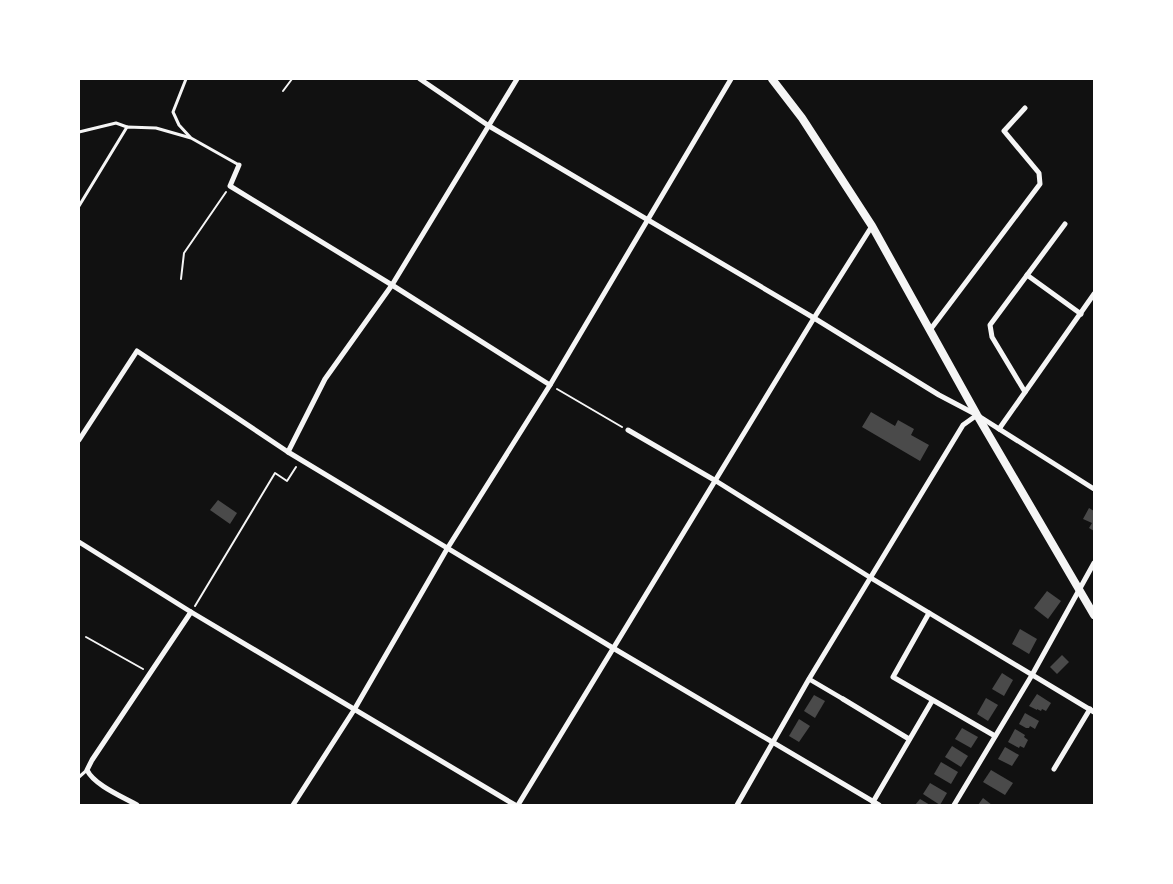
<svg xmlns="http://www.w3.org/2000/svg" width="1173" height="884" font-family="Raleway,sans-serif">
  <rect width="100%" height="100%" fill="#111"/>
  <!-- building -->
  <g fill="#4a4a4a">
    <path d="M 871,412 L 895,426 L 898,420 L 914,429 L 911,435 L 929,445 L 920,461 L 862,427 Z"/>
    <path d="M 218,500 L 237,513 L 230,524 L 210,510 Z"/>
    <path d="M 1089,508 L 1094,511 L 1094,531 L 1089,528 L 1092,523 L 1083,519 Z"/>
    <path d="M 1047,591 L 1061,601 L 1048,619 L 1034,608 Z"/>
    <path d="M 1020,629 L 1037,639 L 1029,654 L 1012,644 Z"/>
    <path d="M 1062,655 L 1069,662 L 1057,674 L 1050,667 Z"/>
    <path d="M 1002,673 L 1013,680 L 1004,696 L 992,689 Z"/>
    <path d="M 1037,694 L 1051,703 L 1046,711 L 1042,709 L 1041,711 L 1037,709 L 1037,710 L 1029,706 Z"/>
    <path d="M 814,695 L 825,701 L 815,718 L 804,711 Z"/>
    <path d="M 986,698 L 998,705 L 988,721 L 977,714 Z"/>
    <path d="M 1025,713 L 1039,721 L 1035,729 L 1030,726 L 1029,728 L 1026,728 L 1019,724 Z"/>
    <path d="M 799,719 L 810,726 L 799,742 L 789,736 Z"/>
    <path d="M 962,728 L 978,737 L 971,748 L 955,739 Z"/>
    <path d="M 1015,729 L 1025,735 L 1024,737 L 1028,740 L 1024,748 L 1020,746 L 1019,748 L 1008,742 Z"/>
    <path d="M 952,746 L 968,756 L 961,767 L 945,757 Z"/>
    <path d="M 1005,747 L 1019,755 L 1012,766 L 998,759 Z"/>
    <path d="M 941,762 L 958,772 L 951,784 L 934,774 Z"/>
    <path d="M 991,770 L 1013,783 L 1005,795 L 983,782 Z"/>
    <path d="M 930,783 L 947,793 L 940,805 L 923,794 Z"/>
    <path d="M 983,798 L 992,805 L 978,805 Z"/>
    <path d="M 920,799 L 930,805 L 915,805 Z"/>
  </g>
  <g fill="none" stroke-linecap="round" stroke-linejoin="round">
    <!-- path -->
    <g stroke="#f5f5f5" stroke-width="2">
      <path d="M 283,91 L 292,79"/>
      <path d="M 181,279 L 184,253 L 226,192"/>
      <path d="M 557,389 L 622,427"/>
      <path d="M 195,606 L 275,473 L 287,481 L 296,467"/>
      <path d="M 86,637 L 143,669"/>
    </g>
    <!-- service -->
    <g stroke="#f5f5f5" stroke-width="3">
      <path d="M 186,79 L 173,112 L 179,125 L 190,137"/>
      <path d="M 79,132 L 116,123 L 127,127"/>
      <path d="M 79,206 L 127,127 L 156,128 L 191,138 L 239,165"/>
      <path d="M 79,777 L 87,770"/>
    </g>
    <!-- pedestrian -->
    <path stroke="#f5f5f5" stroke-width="4.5" d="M 809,679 L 843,699"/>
    <!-- minor -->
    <g stroke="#f5f5f5" stroke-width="5">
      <path d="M 420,79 L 489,126 L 814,318 L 939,395 L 977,415 L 1094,489"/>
      <path d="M 239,165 L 230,186 L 392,285 L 550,385"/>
      <path d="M 1027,275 L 1081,314"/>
      <path d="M 930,330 L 1040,184 L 1039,173 L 1004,131 L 1025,108"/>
      <path d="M 1025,392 L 992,337 L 990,325 L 1065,224"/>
      <path d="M 999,429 L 1094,294"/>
      <path d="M 628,430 L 716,481 L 871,578 L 1094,712"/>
      <path d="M 79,440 L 137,351 L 288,452 L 613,648 L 879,805"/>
      <path d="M 288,452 L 325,379 L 392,285 L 517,79"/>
      <path d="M 79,542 L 191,612 L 515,805"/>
      <path d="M 929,613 L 893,677 L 995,736"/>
      <path d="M 843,699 L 909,739"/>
      <path d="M 1054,769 L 1090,709"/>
      <path d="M 873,802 L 932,701"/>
      <path d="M 137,805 C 123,797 94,785 87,770 L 92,760 L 191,612"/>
      <path d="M 293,805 L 354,710 L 447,549 L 550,385 L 731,79"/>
      <path d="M 518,805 L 814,318 L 872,226"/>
      <path d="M 737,805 L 809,679 L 963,425 L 977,415"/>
      <path d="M 954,805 L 1032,675 L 1094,563"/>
    </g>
    <!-- tertiary -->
    <path stroke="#f5f5f5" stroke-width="8" d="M 772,79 L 802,118 L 872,226 L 977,415 L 1094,615"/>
  </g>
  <!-- border -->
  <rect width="1173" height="884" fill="none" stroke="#ffffff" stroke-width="160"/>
</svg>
